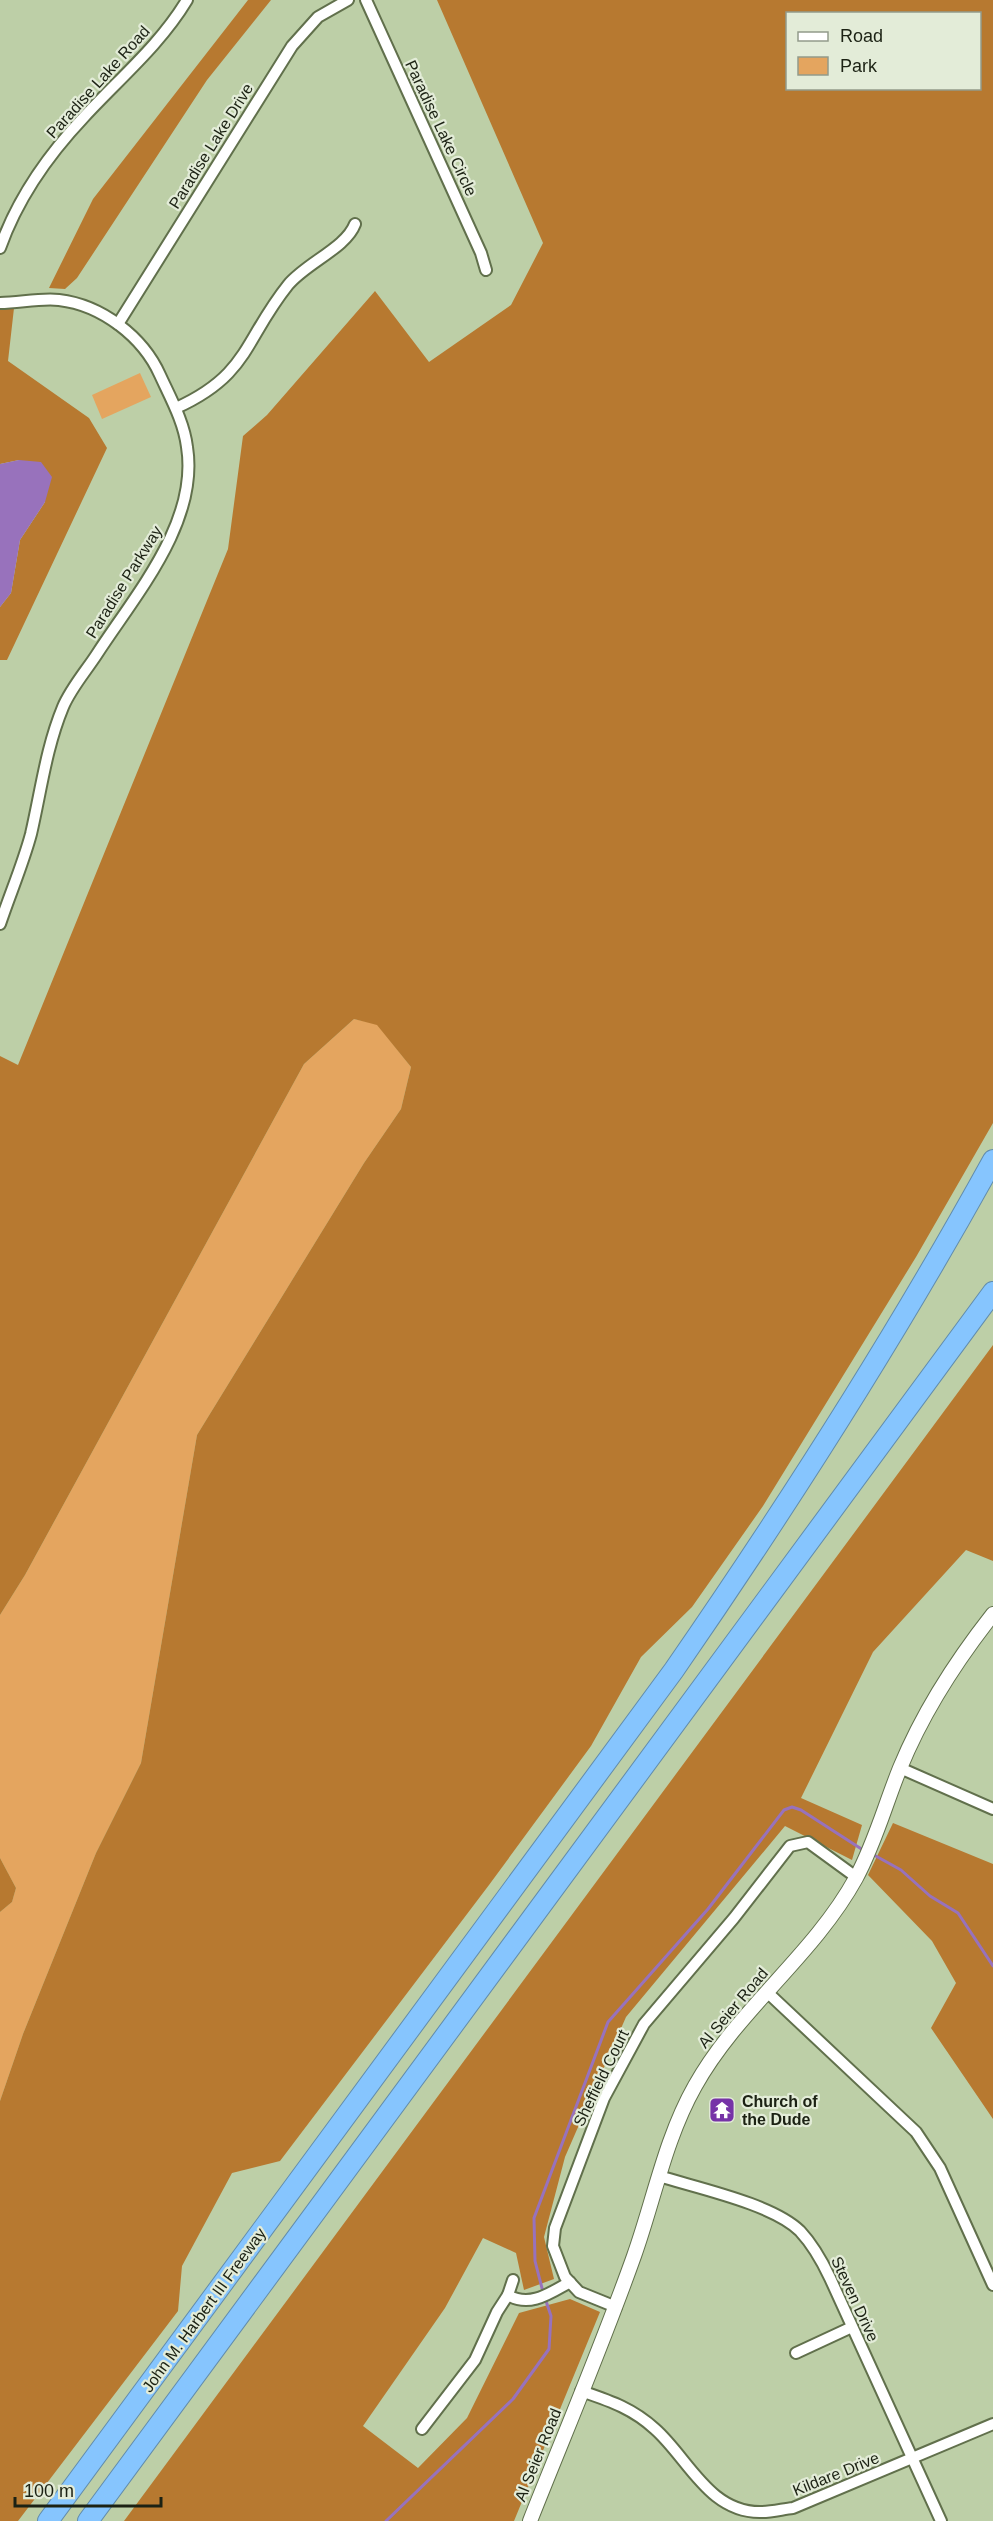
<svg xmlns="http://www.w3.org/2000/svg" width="993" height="2521" font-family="Arial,sans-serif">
  <rect width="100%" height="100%" fill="#bdcfa7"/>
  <!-- green -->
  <g fill="#e4a55f">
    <path d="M 140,373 L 151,397 L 102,419 L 92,395 Z"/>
    <path d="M 354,1019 L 377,1024 L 411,1067 L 401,1109 L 364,1163 L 197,1435 L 141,1763 L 96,1853 L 23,2034 L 0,2101 L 0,1912 L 12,1902 L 16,1888 L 0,1858 L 0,1615 L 25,1575 L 304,1064 Z"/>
  </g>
  <!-- forest -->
  <g fill="#b77930" fill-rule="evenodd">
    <path d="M 248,0 L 271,0 L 207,80 L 77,278 L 65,289 L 49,288 L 93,199 Z"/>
    <path d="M 437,0 L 993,0 L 993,1123 L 916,1257 L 763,1506 L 692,1607 L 641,1657 L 591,1746 L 489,1885 L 280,2161 L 232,2173 L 182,2266 L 178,2311 L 18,2521 L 0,2521 L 0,2101 L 23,2034 L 96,1853 L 141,1763 L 197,1435 L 364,1163 L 401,1109 L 411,1067 L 377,1025 L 354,1019 L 304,1064 L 25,1575 L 0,1615 L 0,1056 L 18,1065 L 228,549 L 243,436 L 267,415 L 375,291 L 429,362 L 511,305 L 543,243 ZM 788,14 L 980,14 L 980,88 L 788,88 Z"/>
    <path d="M 14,308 L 8,361 L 89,418 L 107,448 L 7,660 L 0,660 L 0,607 L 11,593 L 20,540 L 45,502 L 19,460 L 0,464 L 0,309 Z"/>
    <path d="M 993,1345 L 993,1561 L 966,1550 L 873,1652 L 801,1798 L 862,1825 L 852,1860 L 785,1826 L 626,2017 L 565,2157 L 544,2237 L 554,2279 L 524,2290 L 516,2253 L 483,2238 L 445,2308 L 363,2426 L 418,2468 L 467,2418 L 519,2313 L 570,2299 L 600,2312 L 514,2521 L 124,2521 Z"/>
    <path d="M 893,1823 L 993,1864 L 993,2119 L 931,2028 L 956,1983 L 932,1941 L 868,1875 Z"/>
    <path d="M 0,1858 L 16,1888 L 12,1902 L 0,1912 Z"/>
  </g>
  <!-- water -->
  <path fill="#9872bc" d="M 19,460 L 41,462 L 52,477 L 45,502 L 20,540 L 11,593 L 0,607 L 0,464 Z"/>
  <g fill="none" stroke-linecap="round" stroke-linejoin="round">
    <!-- stream -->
    <g stroke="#9872bc" stroke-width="3">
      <path d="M 874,1855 L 901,1870 L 930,1896 L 958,1913 L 993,1966"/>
      <path d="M 543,2292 L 535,2261 L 534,2218 L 608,2022 L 708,1909 L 784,1810 L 792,1807 L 801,1810 L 863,1850"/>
      <path d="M 386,2521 L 513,2399 L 549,2349 L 551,2316 L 545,2298"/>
    </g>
    <defs>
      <g id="minor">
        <path d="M 366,0 L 481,253 L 486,270"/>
        <path d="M 0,248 C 17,200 49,154 84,117 C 119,79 160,45 187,0"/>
        <path d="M 0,303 C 19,303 39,298 59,300 C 102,305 143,337 160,375 C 171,399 184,422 187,447 C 199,522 136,594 97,654 C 86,671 71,688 63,707 C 46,748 41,791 31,834 C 23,864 10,894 0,924"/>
        <path d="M 118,324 L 292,46 L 318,17 L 348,0"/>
        <path d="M 176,408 C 249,375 244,340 288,285 C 306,263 346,248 355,224"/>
        <path d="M 900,1768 L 993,1809"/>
        <path d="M 767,1992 L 916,2132 L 940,2168 L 993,2285"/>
        <path d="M 659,2176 C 697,2188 773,2204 800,2231 C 813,2245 822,2261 830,2278 L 941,2521"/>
        <path d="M 513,2280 L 508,2295 C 530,2308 550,2293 570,2282"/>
        <path d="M 616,2307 L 579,2292 L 565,2277 L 553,2246 L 555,2228 L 604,2098 L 644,2024 L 734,1918 L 790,1846 L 808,1842 L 856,1877"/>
        <path d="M 796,2353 L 852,2327"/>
        <path d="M 581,2391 C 610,2401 632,2408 655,2429 C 688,2458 709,2513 761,2512 C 772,2512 783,2509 793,2508 L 993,2424"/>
        <path d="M 422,2429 L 475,2360 L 497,2312 L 508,2295"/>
      </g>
      <path id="tertiary" d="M 530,2521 C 565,2433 602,2346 634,2256 C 654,2200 665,2139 695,2086 C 738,2009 813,1956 856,1878 C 875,1843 885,1805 900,1768 C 923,1712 956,1661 993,1614"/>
      <g id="motorway">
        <path d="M 48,2521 L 674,1670 C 788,1505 896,1336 993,1160"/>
        <path d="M 88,2521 L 993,1292"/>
      </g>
    </defs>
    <!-- minor casing -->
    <use href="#minor" stroke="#61704c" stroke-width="14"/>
    <!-- tertiary casing -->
    <use href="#tertiary" stroke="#61704c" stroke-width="16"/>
    <!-- motorway casing -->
    <use href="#motorway" stroke="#618cac" stroke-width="22"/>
    <!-- minor -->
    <use href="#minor" stroke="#fff" stroke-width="10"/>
    <!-- tertiary -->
    <use href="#tertiary" stroke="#fff" stroke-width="14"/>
    <!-- motorway -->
    <use href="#motorway" stroke="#86c5fe" stroke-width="20"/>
  </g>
  <!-- icons -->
  <defs>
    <symbol id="temple-square" viewBox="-11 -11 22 22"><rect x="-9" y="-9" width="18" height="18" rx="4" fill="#7633a7" stroke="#e3ecd8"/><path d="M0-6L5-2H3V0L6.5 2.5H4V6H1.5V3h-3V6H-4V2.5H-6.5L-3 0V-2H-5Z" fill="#fff"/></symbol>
  </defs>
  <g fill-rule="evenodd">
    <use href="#temple-square" x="707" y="2095" width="30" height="30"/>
  </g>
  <g text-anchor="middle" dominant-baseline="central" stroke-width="4.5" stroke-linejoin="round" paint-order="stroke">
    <!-- street labels -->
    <g font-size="16" fill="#1c2214" stroke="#e3ecd8">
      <text transform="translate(98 82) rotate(-48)">Paradise Lake Road</text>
      <text transform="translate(441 128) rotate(65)">Paradise Lake Circle</text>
      <text transform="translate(211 146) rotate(-58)">Paradise Lake Drive</text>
      <text transform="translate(124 582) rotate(-58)">Paradise Parkway</text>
      <text transform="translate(733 2008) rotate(-50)">Al Seier Road</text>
      <text transform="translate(601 2078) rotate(-64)">Sheffield Court</text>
      <text transform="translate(855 2299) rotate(65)">Steven Drive</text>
      <text transform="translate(204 2310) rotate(-54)">John M. Harbert III Freeway</text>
      <text transform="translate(538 2455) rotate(-68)">Al Seier Road</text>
      <text transform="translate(836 2474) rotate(-22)">Kildare Drive</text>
    </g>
    <!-- poi labels -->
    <g font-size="16" font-weight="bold" fill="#1c2214" stroke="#e3ecd8" text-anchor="start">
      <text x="742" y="2101">Church of<tspan x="742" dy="18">the Dude</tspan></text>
    </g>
  </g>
  <!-- legend -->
  <rect x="786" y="12" width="195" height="78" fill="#e3ecd8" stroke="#939b8a" stroke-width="1.5"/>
  <rect x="798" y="32" width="30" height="9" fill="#ffffff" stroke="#939b8a" stroke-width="1.5"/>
  <text x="840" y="42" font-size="18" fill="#1c2214">Road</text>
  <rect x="798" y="57" width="30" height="18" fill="#e4a55f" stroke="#939b8a" stroke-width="1.5"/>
  <text x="840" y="72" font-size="18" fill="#1c2214">Park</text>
  <!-- scale -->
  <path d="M15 2497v9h146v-9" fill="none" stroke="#1c2214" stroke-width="3"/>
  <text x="24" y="2497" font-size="18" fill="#1c2214" stroke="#e3ecd8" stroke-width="4.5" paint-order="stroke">100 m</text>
</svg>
